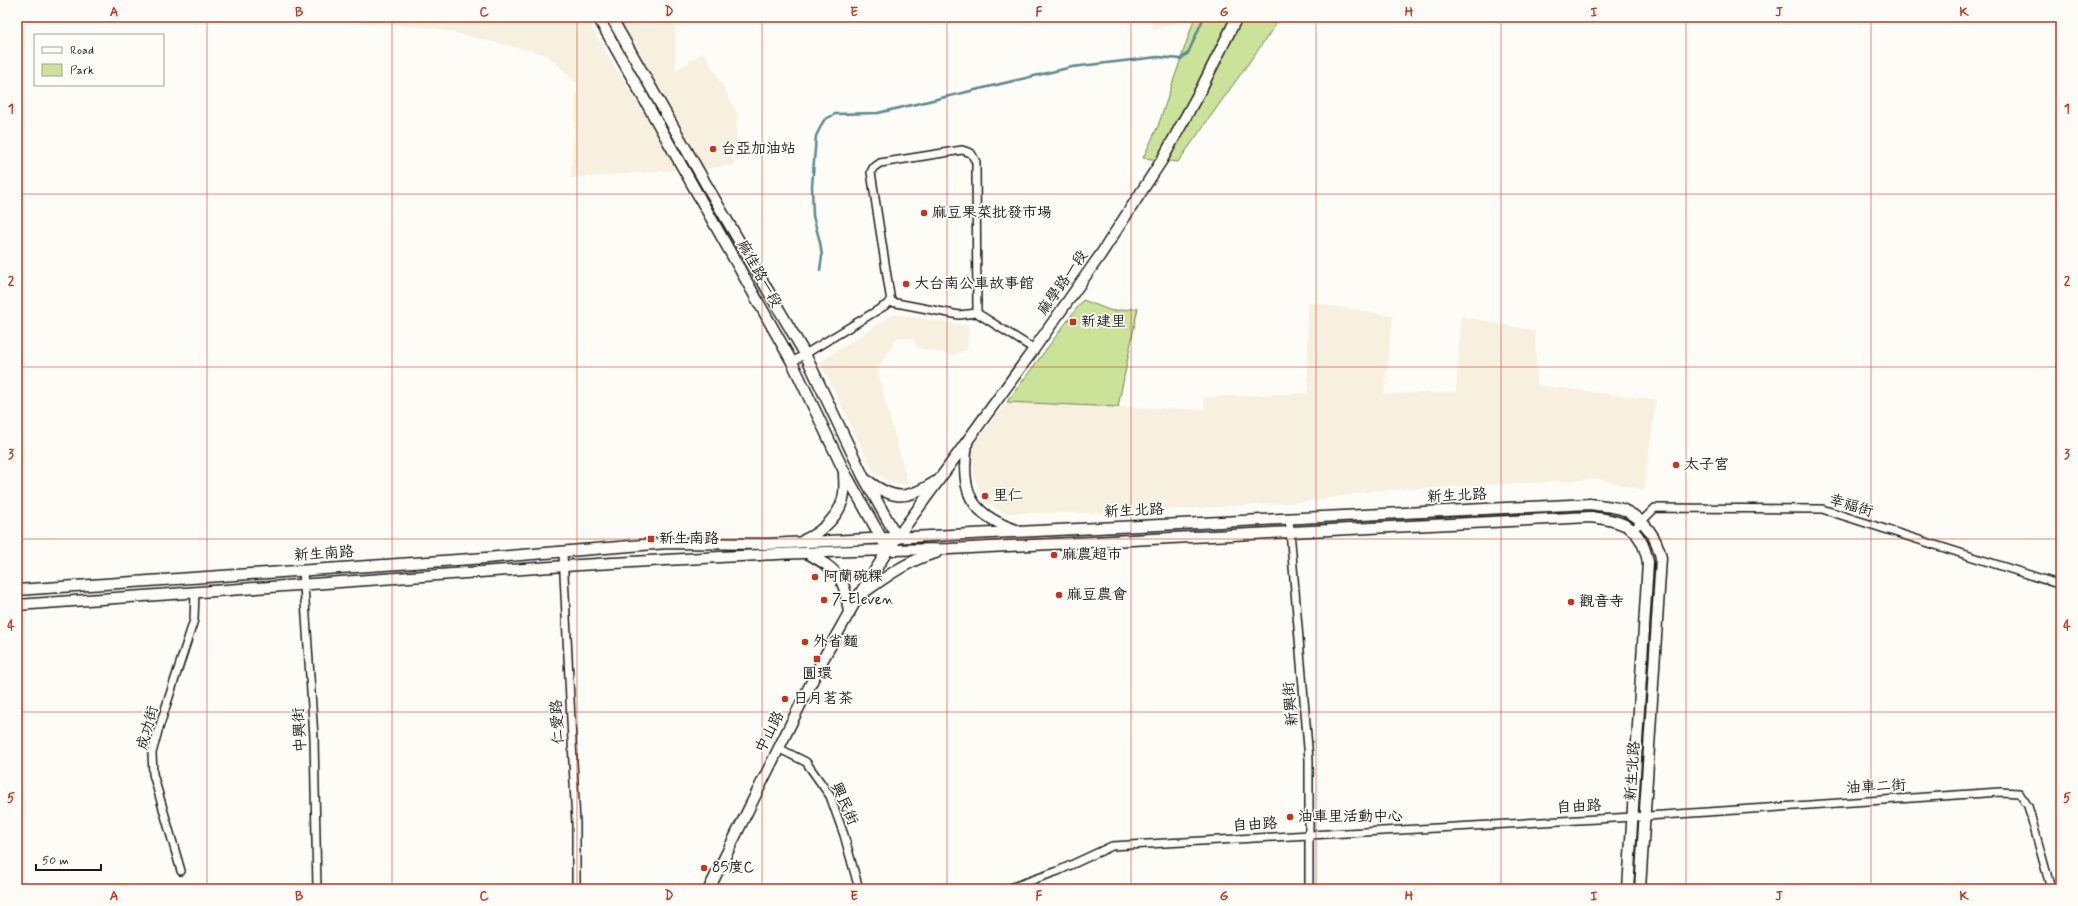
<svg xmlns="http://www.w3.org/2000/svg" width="2078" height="906" font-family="Mynerve,'LXGW WenKai TC',sans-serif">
  <rect width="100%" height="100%" fill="#fdfcf7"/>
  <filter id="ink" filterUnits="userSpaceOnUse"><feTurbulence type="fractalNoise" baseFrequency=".025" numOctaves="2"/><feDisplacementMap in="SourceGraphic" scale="8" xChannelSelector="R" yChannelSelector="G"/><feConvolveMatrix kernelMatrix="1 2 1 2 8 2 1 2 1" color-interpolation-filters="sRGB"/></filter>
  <g filter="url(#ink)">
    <!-- built -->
    <g fill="#f8f0de">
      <path d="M 343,17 L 585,17 L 678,170 L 571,178 L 577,83 L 547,55 L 434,28 L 342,21 Z"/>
      <path d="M 619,17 L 637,17 L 638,25 L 662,18 L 675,20 L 675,71 L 704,52 L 737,113 L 736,148 L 732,159 L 735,165 L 702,169 Z"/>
      <path d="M 1151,17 L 1194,17 L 1194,19 L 1152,29 Z"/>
      <path d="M 1308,302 L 1393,316 L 1384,394 L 1456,392 L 1461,316 L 1535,331 L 1537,385 L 1656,400 L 1644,490 L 1598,479 L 1372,491 L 1304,502 L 1112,513 L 1005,513 L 984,501 L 975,478 L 971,447 L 1007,402 L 1204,410 L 1204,397 L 1308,393 Z"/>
      <path d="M 894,314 L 969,326 L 967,350 L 952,355 L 917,348 L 913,339 L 897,337 L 877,370 L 908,484 L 895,483 L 885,479 L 872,469 L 820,362 Z"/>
    </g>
    <!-- green -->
    <g fill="#cae399" stroke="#73805a">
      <path d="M 1195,17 L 1277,17 L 1275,26 L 1178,162 L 1143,158 L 1158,126 Z"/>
      <path d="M 1083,300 L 1112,311 L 1138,308 L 1118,407 L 1007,402 Z"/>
    </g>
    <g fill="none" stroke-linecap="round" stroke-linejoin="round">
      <!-- stream -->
      <path stroke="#58888d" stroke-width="2.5" d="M 820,270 L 822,256 L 820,242 L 813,216 L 812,186 L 816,136 L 824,120 L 835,114 L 878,113 L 1072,67 L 1158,57 L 1181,59 L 1188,53 L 1204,17"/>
      <defs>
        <g id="minor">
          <path d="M 891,302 L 871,172 L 873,168 L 880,163 L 962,150 L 971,153 L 976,162 L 977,313"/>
          <path d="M 792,362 L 891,302 L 959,315 L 977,313 L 1034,349"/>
          <path d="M 1289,518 L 1309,760 L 1309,889"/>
          <path d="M 1633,530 L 1655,508 L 1822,509 L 2061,585"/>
          <path d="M 563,553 L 576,824 L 576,889"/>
          <path d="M 303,571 L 314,737 L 317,889"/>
          <path d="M 778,748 L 806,762 L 830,796 L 844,835 L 859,889"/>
          <path d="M 181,871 L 153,774 L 152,753 L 158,731 L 194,620 L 195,592"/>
          <path d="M 1007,889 L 1058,871 L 1112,846 L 1633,817 L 2000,792 L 2019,793 L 2028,806 L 2051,889"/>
        </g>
        <g id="secondary">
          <path d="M 598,17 L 792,362 L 844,471 L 884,543"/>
          <path d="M 611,17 L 707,186 L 805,354 L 863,476 L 897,537"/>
          <path d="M 967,443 C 960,491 969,514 1016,530"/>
          <path d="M 868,481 C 894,501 908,499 935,482"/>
          <path d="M 804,540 C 822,532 842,514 844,493 C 845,486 844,480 844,473"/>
          <path d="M 807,553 C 839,571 845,577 849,614"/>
          <path d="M 17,590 L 486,558 L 667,543 L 767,544 L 1590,504 C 1601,506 1614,506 1624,510 C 1644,519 1657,537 1661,558 L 1640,889"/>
          <path d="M 863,593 C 886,577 908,560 936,553"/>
          <path d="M 17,605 C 205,592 392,577 579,565 C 703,558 826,550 950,549 L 1590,517 C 1624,521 1641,526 1648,562 L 1628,889"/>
          <path d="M 709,889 L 822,661 L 859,595 L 888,550 L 1034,349 L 1101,254 L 1162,160 L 1201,89 L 1237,17"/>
        </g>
      </defs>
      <!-- minor casing -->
      <use href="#minor" stroke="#1c1c1c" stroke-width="10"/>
      <!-- secondary casing -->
      <use href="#secondary" stroke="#1c1c1c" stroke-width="13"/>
      <!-- minor -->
      <use href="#minor" stroke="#fdfcf7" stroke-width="7"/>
      <!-- secondary -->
      <use href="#secondary" stroke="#fdfcf7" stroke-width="10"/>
    </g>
  </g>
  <!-- grid -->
  <path fill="none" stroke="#c8321e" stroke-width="1" stroke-opacity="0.55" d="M 207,17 L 207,889M 392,17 L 392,889M 577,17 L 577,889M 762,17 L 762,889M 947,17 L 947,889M 1131,17 L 1131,889M 1316,17 L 1316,889M 1501,17 L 1501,889M 1686,17 L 1686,889M 1871,17 L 1871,889M 17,194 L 2061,194M 17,367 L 2061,367M 17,539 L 2061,539M 17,712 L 2061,712"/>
  <!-- markers -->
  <g fill="#c8321e" stroke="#fdfcf7" stroke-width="1.5">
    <circle cx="713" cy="149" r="4"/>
    <circle cx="924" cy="213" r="4"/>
    <circle cx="906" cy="284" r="4"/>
    <rect x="1069" y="318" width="8" height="8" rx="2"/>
    <circle cx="1676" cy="465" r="4"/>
    <circle cx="985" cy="496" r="4"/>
    <rect x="647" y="535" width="8" height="8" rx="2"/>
    <circle cx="1054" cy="555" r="4"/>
    <circle cx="815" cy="577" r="4"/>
    <circle cx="1059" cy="595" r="4"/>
    <circle cx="824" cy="600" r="4"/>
    <circle cx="1571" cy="602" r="4"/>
    <circle cx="805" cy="642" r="4"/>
    <rect x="813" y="655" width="8" height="8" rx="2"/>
    <circle cx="785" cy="699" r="4"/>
    <circle cx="1290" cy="817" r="4"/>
    <circle cx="704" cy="868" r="4"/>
  </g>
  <g text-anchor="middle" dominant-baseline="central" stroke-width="3.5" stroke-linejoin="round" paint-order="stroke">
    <!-- poi labels -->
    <g font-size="15" fill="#1c1c1c" stroke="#fdfcf7" text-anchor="start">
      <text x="721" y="149">台亞加油站</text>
      <text x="932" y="213">麻豆果菜批發市場</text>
      <text x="914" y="284">大台南公車故事館</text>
      <text x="1081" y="322">新建里</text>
      <text x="1684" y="465">太子宮</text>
      <text x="993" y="496">里仁</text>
      <text x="659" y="539">新生南路</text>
      <text x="1062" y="555">麻農超市</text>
      <text x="823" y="577">阿蘭碗粿</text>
      <text x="1067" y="595">麻豆農會</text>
      <text x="832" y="600">7-Eleven</text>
      <text x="1579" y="602">觀音寺</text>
      <text x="813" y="642">外省麵</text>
      <text x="817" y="674" text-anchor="middle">圓環</text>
      <text x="793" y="699">日月茗茶</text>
      <text x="1298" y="817">油車里活動中心</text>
      <text x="712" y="868">85度C</text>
    </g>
    <!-- street labels -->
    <g font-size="15" fill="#1c1c1c" stroke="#fdfcf7">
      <text transform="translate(759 274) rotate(61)">麻佳路一段</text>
      <text transform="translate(1063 283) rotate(-55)">麻學路一段</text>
      <text transform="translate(1457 496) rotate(-3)">新生北路</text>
      <text transform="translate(1851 506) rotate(17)">幸福街</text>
      <text transform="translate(1134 511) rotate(-3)">新生北路</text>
      <text transform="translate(324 554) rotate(-4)">新生南路</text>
      <text transform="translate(1291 704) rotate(-95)">新興街</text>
      <text transform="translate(558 722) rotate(-93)">仁愛路</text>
      <text transform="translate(148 728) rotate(-75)">成功街</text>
      <text transform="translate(300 730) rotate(-93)">中興街</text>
      <text transform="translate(770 732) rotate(-63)">中山路</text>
      <text transform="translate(1633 771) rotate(-86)">新生北路</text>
      <text transform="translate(1876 787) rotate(-3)">油車二街</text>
      <text transform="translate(844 804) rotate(66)">興民街</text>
      <text transform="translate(1579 807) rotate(-3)">自由路</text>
      <text transform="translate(1255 825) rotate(-4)">自由路</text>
    </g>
  </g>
  <!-- margin -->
  <rect width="2078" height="906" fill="none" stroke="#fdfcf7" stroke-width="44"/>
  <!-- legend -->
  <rect x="34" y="34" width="130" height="52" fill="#fdfcf7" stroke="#a3a29f"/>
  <rect x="42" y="47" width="20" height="6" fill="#fdfcf7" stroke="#a3a29f"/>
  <text x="70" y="54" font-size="12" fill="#1c1c1c">Road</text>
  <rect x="42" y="64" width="20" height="12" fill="#cae399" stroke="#a3a29f"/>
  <text x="70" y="74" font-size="12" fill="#1c1c1c">Park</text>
  <!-- scale -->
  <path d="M36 864v6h65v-6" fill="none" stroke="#1c1c1c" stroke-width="2"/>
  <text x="42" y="864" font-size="12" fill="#1c1c1c" stroke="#fdfcf7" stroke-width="3" paint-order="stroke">50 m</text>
  <rect x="22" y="22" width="2034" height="862" fill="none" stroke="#c8321e" stroke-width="1.5"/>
  <g font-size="13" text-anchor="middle" font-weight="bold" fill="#c8321e">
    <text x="114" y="16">A</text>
    <text x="299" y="16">B</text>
    <text x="484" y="16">C</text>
    <text x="669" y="16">D</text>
    <text x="854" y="16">E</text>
    <text x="1039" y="16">F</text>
    <text x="1224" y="16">G</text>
    <text x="1409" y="16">H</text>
    <text x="1594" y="16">I</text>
    <text x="1779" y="16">J</text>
    <text x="1964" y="16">K</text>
    <text x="11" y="113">1</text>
    <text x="2067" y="113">1</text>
    <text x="11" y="285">2</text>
    <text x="2067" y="285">2</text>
    <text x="11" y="458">3</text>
    <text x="2067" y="458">3</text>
    <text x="11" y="630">4</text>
    <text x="2067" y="630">4</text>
    <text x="11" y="802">5</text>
    <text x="2067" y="802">5</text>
    <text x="114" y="900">A</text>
    <text x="299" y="900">B</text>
    <text x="484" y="900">C</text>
    <text x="669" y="900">D</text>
    <text x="854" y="900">E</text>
    <text x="1039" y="900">F</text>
    <text x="1224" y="900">G</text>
    <text x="1409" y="900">H</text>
    <text x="1594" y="900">I</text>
    <text x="1779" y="900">J</text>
    <text x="1964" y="900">K</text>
  </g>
</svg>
